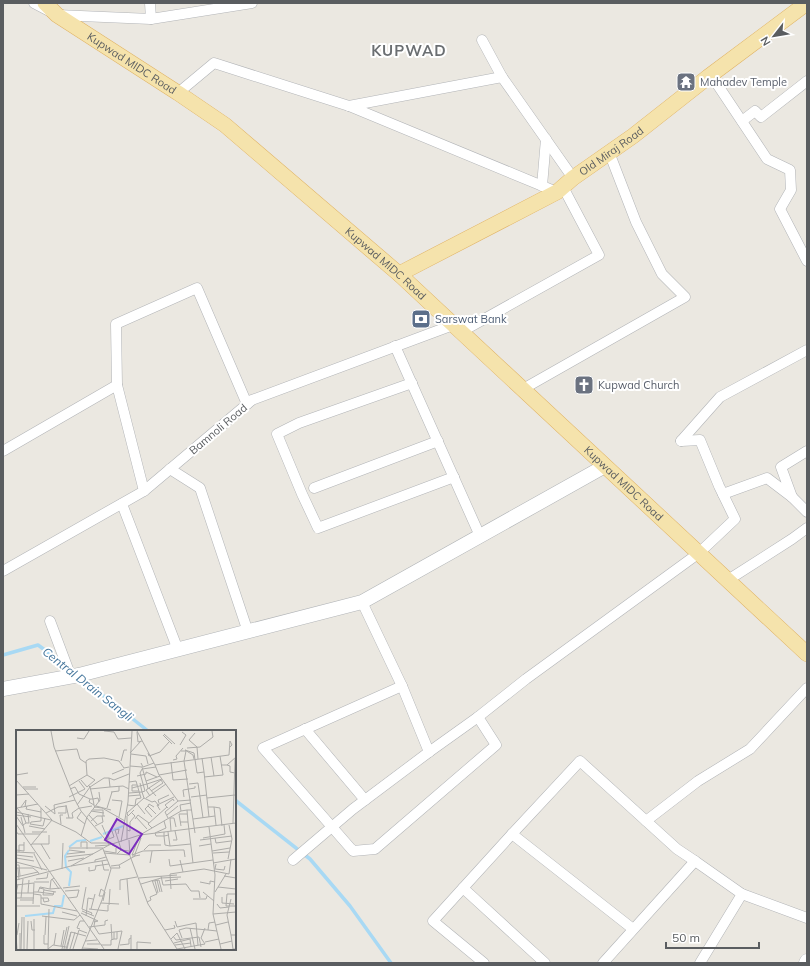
<svg xmlns="http://www.w3.org/2000/svg" width="810" height="966" font-family="Mulish,sans-serif">
  <rect width="100%" height="100%" fill="#ebe8e1"/>
  <g fill="none" stroke-linecap="round" stroke-linejoin="round">
    <!-- stream -->
    <g stroke="#a8d9f4" stroke-width="3.5">
      <path d="M 3,655 L 38,645 L 64,664"/>
      <path d="M 81,678 L 148,731"/>
      <path d="M 235,800 L 310,859 L 350,906 L 391,963"/>
    </g>
    <defs>
      <g id="minor">
        <path d="M 34,3 L 57,15 L 151,19 L 252,3"/>
        <path d="M 150,3 L 151,19"/>
        <path d="M 482,40 L 502,77"/>
        <path d="M 711,75 L 767,159 L 790,170 L 791,190 L 780,209 L 807,261"/>
        <path d="M 178,93 L 214,63 L 349,106 L 557,192"/>
        <path d="M 349,106 L 502,77 L 573,178"/>
        <path d="M 742,121 L 755,111 L 761,117 L 807,81"/>
        <path d="M 542,186 L 546,139"/>
        <path d="M 461,332 L 599,255 L 563,187"/>
        <path d="M 395,346 L 480,536"/>
        <path d="M 412,383 L 299,423 L 277,434 L 302,494 L 318,528 L 454,477"/>
        <path d="M 117,385 L 116,324 L 197,288 L 247,404"/>
        <path d="M 523,389 L 685,297 L 662,274 L 636,222 L 609,152"/>
        <path d="M 681,441 L 720,397 L 807,350"/>
        <path d="M 3,451 L 117,385 L 144,491"/>
        <path d="M 170,469 L 200,488 L 248,632"/>
        <path d="M 314,488 L 438,441"/>
        <path d="M 723,494 L 767,478 L 792,497 L 781,467 L 807,451"/>
        <path d="M 792,497 L 807,512"/>
        <path d="M 122,504 L 178,650"/>
        <path d="M 3,571 L 144,491 L 252,400 L 453,325"/>
        <path d="M 728,580 L 792,539 L 807,528"/>
        <path d="M 362,602 L 402,686 L 429,752"/>
        <path d="M 50,621 L 71,677"/>
        <path d="M 402,686 L 263,748 L 353,851 L 375,849 L 496,745 L 478,717 L 526,679 L 699,553 L 735,519 L 719,486 L 700,440 L 681,441"/>
        <path d="M 305,729 L 365,800"/>
        <path d="M 646,821 L 698,781 L 750,749 L 807,688"/>
        <path d="M 512,834 L 633,929"/>
        <path d="M 293,860 L 353,809 L 429,752 L 478,717"/>
        <path d="M 463,888 L 545,963"/>
        <path d="M 484,963 L 433,921 L 512,834 L 580,761 L 677,849 L 695,861 L 742,894 L 807,918"/>
        <path d="M 603,963 L 695,861"/>
        <path d="M 700,963 L 742,894"/>
      </g>
      <g id="secondary">
        <path d="M 3,689 L 79,675 L 362,602 L 605,466"/>
        <path d="M 806,963 L 807,961"/>
      </g>
      <g id="primary">
        <path id="s1" d="M 45,3 L 57,15 L 178,93 L 225,125 L 399,274 L 807,654"/>
        <path id="s2" d="M 399,274 L 557,192 L 573,178 L 633,136 L 708,77 L 807,3"/>
      </g>
    </defs>
    <!-- minor casing -->
    <use href="#minor" stroke="#b2b4b7" stroke-width="11"/>
    <!-- secondary casing -->
    <use href="#secondary" stroke="#b1b4b7" stroke-width="15"/>
    <!-- primary casing -->
    <use href="#primary" stroke="#e0b365" stroke-width="16"/>
    <!-- minor -->
    <use href="#minor" stroke="#fff" stroke-width="10"/>
    <!-- secondary -->
    <use href="#secondary" stroke="#fff" stroke-width="14"/>
    <!-- primary -->
    <use href="#primary" stroke="#f5e3ac" stroke-width="15"/>
  </g>
  <!-- icons -->
  <defs>
    <symbol id="temple-square" viewBox="-11 -11 22 22"><rect x="-9" y="-9" width="18" height="18" rx="4" fill="#6b7280" stroke="#fff"/><path d="M0-6L5-2H3V0L6.5 2.5H4V6H1.5V3h-3V6H-4V2.5H-6.5L-3 0V-2H-5Z" fill="#fff"/></symbol>
    <symbol id="bank-square" viewBox="-11 -11 22 22"><rect x="-9" y="-9" width="18" height="18" rx="4" fill="#5c6f8a" stroke="#fff"/><path d="M-6-4H6V4H-6ZM0-2.3a2.3 2.3 0 1 0 0 4.6a2.3 2.3 0 1 0 0-4.6Z" fill="#fff"/></symbol>
    <symbol id="church-square" viewBox="-11 -11 22 22"><rect x="-9" y="-9" width="18" height="18" rx="4" fill="#6b7280" stroke="#fff"/><path d="M-1.2-6h2.4v3.5h3.3v2.4h-3.3V6h-2.4V-.1h-3.3v-2.4h3.3Z" fill="#fff"/></symbol>
  </defs>
  <g fill-rule="evenodd">
    <use href="#temple-square" x="675" y="71" width="22" height="22"/>
    <use href="#bank-square" x="410" y="308" width="22" height="22"/>
    <use href="#church-square" x="573" y="374" width="22" height="22"/>
  </g>
  <g text-anchor="middle" dominant-baseline="central" stroke-width="4" stroke-linejoin="round" paint-order="stroke">
    <!-- street labels -->
    <g font-size="11" fill="#5a5d60" stroke="#fff">
      <text stroke="none"><textPath href="#s1" startOffset="106">Kupwad MIDC Road</textPath></text>
      <text stroke="none"><textPath href="#s2" startOffset="246">Old Miraj Road</textPath></text>
      <text stroke="none"><textPath href="#s1" startOffset="430">Kupwad MIDC Road</textPath></text>
      <text transform="translate(218 429) rotate(-40)">Bamnoli Road</text>
      <text stroke="none"><textPath href="#s1" startOffset="754">Kupwad MIDC Road</textPath></text>
    </g>
    <!-- worship labels -->
    <g font-size="11" fill="#5b616d" stroke="#fff" text-anchor="start">
      <text x="700" y="82">Mahadev Temple</text>
      <text x="598" y="385">Kupwad Church</text>
    </g>
    <!-- service labels -->
    <g font-size="11" fill="#4e5e75" stroke="#fff" text-anchor="start">
      <text x="435" y="319">Sarswat Bank</text>
    </g>
    <!-- water labels -->
    <g font-size="12" font-style="italic" fill="#45769c" stroke="#fff">
      <text transform="translate(88 684) rotate(38)">Central Drain Sangli</text>
    </g>
    <!-- district labels -->
    <g font-size="15" font-weight="bold" letter-spacing="1" fill="#6b6f72" stroke="#fff">
      <text x="409" y="50">KUPWAD</text>
    </g>
  </g>
  <!-- overview -->
  <g transform="translate(16 730)">
    <rect width="220" height="220" fill="#ebe8e1"/>
    <path fill="none" stroke="#a8d9f4" stroke-width="2" d="M 87,104 L 107,96M 74,111 L 86,107M 53,117 L 61,111 L 70,110M 53,156 L 55,142 L 50,137 L 49,126 L 53,120M 9,186 L 37,183 L 39,176 L 46,176 L 48,165"/>
    <path fill="none" stroke="#adaca9" stroke-width="1" d="M 35,1 L 38,17 L 59,70 L 65,81 L 94,115M 88,1 L 98,2 L 102,9 L 115,8M 121,1 L 139,35M 121,2 L 122,12 L 126,11M 179,3 L 173,10 L 181,17 L 182,29M 148,4 L 159,14M 147,5 L 156,14M 61,8 L 68,9 L 73,1M 164,15 L 170,5 L 166,2M 171,18 L 184,17 L 197,7 L 196,1M 39,21 L 61,19 L 64,29 L 70,33M 165,21 L 170,21 L 168,31 L 179,103M 114,23 L 125,11M 132,23 L 133,26 L 144,22 L 153,12M 115,24 L 130,26 L 132,34M 195,27 L 198,46M 186,28 L 188,42M 178,29 L 177,25 L 169,20 L 178,23 L 181,43 L 188,42 L 193,87M 157,30 L 161,29 L 160,26 L 167,18M 105,31 L 108,20 L 111,20M 155,32 L 157,50 L 172,49M 125,33 L 127,37 L 138,33M 205,35 L 211,35 L 220,27M 211,35 L 214,36 L 214,42 L 219,43M 114,36 L 126,37 L 130,51M 140,37 L 126,39 L 124,43 L 129,61 L 126,62 L 128,68 L 136,72 L 139,71 L 143,76M 96,44 L 108,39M 0,45 L 12,43M 143,45 L 171,40M 121,46 L 130,44 L 130,42 L 141,47M 188,47 L 207,45 L 204,26M 0,50 L 36,90 L 15,115M 65,50 L 71,57 L 79,50 L 71,45M 173,54 L 182,53 L 187,88M 121,55 L 116,55 L 116,61 L 123,61M 53,56 L 71,45 L 70,31 L 73,29 L 88,28 L 103,31 L 108,38 L 113,37M 7,57 L 20,57M 94,57 L 107,56 L 113,59M 116,58 L 131,54 L 130,51 L 144,46M 133,58 L 145,50M 8,59 L 22,59M 54,59 L 59,57 L 63,64 L 74,69M 74,59 L 94,57 L 93,48 L 98,50 L 113,44M 132,59 L 131,54 L 146,49M 135,61 L 147,53 L 145,50M 95,62 L 103,61 L 103,56M 113,63 L 126,62 L 124,53M 0,65 L 13,64M 112,66 L 124,65M 134,66 L 130,60 L 133,58 L 140,66M 53,67 L 69,59 L 63,51M 168,67 L 167,60 L 179,58 L 179,56M 175,67 L 191,65M 130,68 L 150,54M 191,68 L 219,65M 96,70 L 106,71 L 103,87M 175,70 L 162,71 L 143,45 L 139,35 L 213,25 L 214,11 L 216,15 L 214,17M 83,72 L 82,68 L 77,69 L 74,57 L 88,48 L 93,48M 143,73 L 142,70 L 153,65M 121,74 L 129,84M 50,75 L 53,88 L 50,88M 61,75 L 74,57 L 72,55M 78,75 L 73,72 L 74,69 L 77,69 L 78,75 L 79,78M 112,75 L 119,76 L 120,69 L 125,68 L 120,51 L 113,52M 11,76 L 10,79 L 25,82M 29,76 L 39,84 L 38,75 L 59,70M 80,76 L 95,80M 132,76 L 129,79 L 136,87M 5,77 L 10,70 L 9,77M 79,77 L 86,78 L 109,91M 138,77 L 133,74 L 132,76 L 140,84M 192,77 L 198,77 L 199,86M 198,77 L 204,78 L 206,96M 1,78 L 22,74M 1,78 L 7,85 L 10,93 L 7,95M 25,78 L 25,91 L 15,92 L 14,94 L 27,96 L 29,88M 64,78 L 76,76M 91,78 L 96,62M 152,78 L 149,75 L 157,69 L 158,71M 77,80 L 87,80 L 87,86M 118,80 L 112,86 L 111,83 L 128,68M 144,80 L 141,75 L 158,67M 171,80 L 165,81 L 164,75 L 175,73M 75,81 L 88,83M 0,82 L 35,90 L 60,102 L 75,113 L 92,113 L 93,115 L 79,116M 65,82 L 61,88 L 69,94M 30,83 L 42,77 L 50,76M 42,83 L 50,83 L 50,76M 0,85 L 15,87M 73,85 L 81,94M 151,85 L 162,76M 0,86 L 7,96M 5,87 L 9,103M 120,87 L 131,99M 53,88 L 57,88 L 56,83 L 63,78M 152,88 L 149,82 L 162,71M 119,89 L 122,85 L 133,93M 177,89 L 199,86 L 200,95M 75,91 L 81,86 L 89,86M 148,91 L 150,98 L 139,103 L 140,106 L 148,106 L 148,102M 164,92 L 172,92 L 177,133M 172,92 L 171,80 L 176,80M 10,93 L 13,93 L 12,84M 217,93 L 219,29M 0,94 L 88,219M 45,94 L 44,85 L 47,85M 86,95 L 92,109M 13,96 L 29,99M 79,96 L 87,92 L 86,86M 165,96 L 163,84 L 171,84M 193,97 L 199,145 L 197,184 L 205,219M 136,98 L 132,94 L 151,77M 111,100 L 114,101 L 114,92 L 119,86 L 115,82M 0,101 L 2,104 L 24,104M 155,101 L 154,88 L 158,88 L 160,97M 16,102 L 31,102M 152,102 L 154,116 L 175,114M 153,105 L 148,106 L 149,115 L 154,116M 65,106 L 71,87 L 84,70 L 83,62M 123,107 L 125,108 L 119,124 L 119,126 L 124,125M 187,108 L 209,104 L 208,95M 199,108 L 200,113 L 215,111M 111,109 L 111,86M 90,110 L 98,107 L 96,101 L 92,102 L 93,108M 113,110 L 114,126 L 132,174 L 161,219M 157,110 L 161,110 L 159,101M 184,110 L 216,106M 105,112 L 112,72 L 116,1M 16,114 L 33,114 L 33,105M 25,114 L 34,129M 96,115 L 105,119 L 99,100 L 103,99 L 102,104M 183,116 L 195,114M 65,117 L 65,112 L 71,112 L 71,119M 53,118 L 87,118M 0,120 L 8,121 L 8,115M 53,120 L 69,122M 128,120 L 133,115 L 145,115M 88,121 L 100,123 L 100,118M 196,121 L 214,118M 0,122 L 19,123M 3,122 L 3,115 L 8,115 L 8,112M 88,123 L 114,125M 197,123 L 213,122M 18,124 L 26,140M 51,124 L 69,122M 101,124 L 105,120 L 113,121M 0,125 L 17,127M 116,125 L 124,105 L 165,81M 116,125 L 127,121 L 162,120 L 168,120 L 169,127M 50,127 L 77,124M 0,128 L 18,131M 153,129 L 154,136 L 197,130M 212,129 L 216,109 L 213,95M 52,131 L 68,128M 86,131 L 88,140 L 93,140M 0,132 L 31,140M 79,132 L 79,130 L 90,127M 134,133 L 136,121M 197,133 L 220,129M 200,134 L 199,139 L 208,140 L 209,136M 0,135 L 3,135 L 4,146M 55,136 L 91,130M 79,136 L 93,134M 95,136 L 103,135 L 119,126 L 116,126M 73,137 L 73,141 L 79,140 L 80,136M 0,138 L 17,138 L 22,142M 2,138 L 3,150M 95,138 L 104,138 L 103,135M 46,139 L 47,113M 167,142 L 188,139 L 213,144 L 215,129M 145,146 L 147,155 L 170,154 L 175,161M 208,146 L 220,148M 0,147 L 22,142 L 23,144M 38,148 L 35,150 L 34,159 L 45,158M 123,148 L 161,145M 20,149 L 31,148 L 32,143M 36,149 L 43,159M 111,149 L 113,175M 0,150 L 55,136 L 93,115 L 124,105 L 220,93M 141,150 L 144,162M 137,151 L 143,150 L 146,162M 139,151 L 142,163M 149,151 L 162,149M 18,152 L 33,152M 184,152 L 194,154 L 194,151 L 199,152M 2,154 L 0,163 L 18,163M 125,154 L 145,148 L 165,147M 0,155 L 18,153 L 17,174M 70,157 L 66,179 L 76,183 L 75,185M 202,157 L 220,159M 23,158 L 28,159 L 27,165 L 37,165 L 38,162M 47,158 L 64,156M 155,159 L 154,144 L 167,142 L 164,130M 28,160 L 40,162M 104,160 L 104,150 L 121,147M 49,161 L 63,160M 175,161 L 183,161 L 184,168M 18,162 L 22,162 L 24,157 L 34,159M 22,162 L 38,164M 187,162 L 198,171M 199,162 L 210,144M 12,163 L 13,150M 18,164 L 25,165 L 25,174M 220,164 L 211,164 L 210,176 L 220,176M 206,167 L 206,173 L 218,174M 0,168 L 18,168M 5,168 L 7,149M 25,168 L 32,168 L 33,171 L 28,172 L 27,168M 52,168 L 61,167 L 63,160M 177,169 L 190,169 L 191,166M 215,169 L 211,185 L 215,205M 4,170 L 17,170M 87,171 L 89,162 L 85,159 L 83,166 L 87,166M 131,172 L 135,170 L 134,167 L 141,164 L 136,150M 85,173 L 103,174M 25,174 L 61,181M 201,174 L 204,178 L 213,177M 93,175 L 94,159M 0,176 L 24,176M 73,179 L 92,181 L 92,175M 75,179 L 79,164M 66,181 L 78,186M 46,182 L 61,186M 65,183 L 82,191 L 78,192M 197,184 L 220,182M 26,186 L 58,190 L 64,185M 70,186 L 72,168 L 77,169M 79,190 L 78,196 L 83,204 L 106,201 L 102,219M 15,191 L 16,200 L 19,200M 159,191 L 161,197 L 180,193 L 182,215M 199,192 L 193,193 L 192,200 L 201,201M 95,194 L 96,210M 200,195 L 212,192M 73,197 L 89,195 L 89,191 L 92,190M 174,198 L 179,219M 64,199 L 61,198 L 64,191 L 68,191M 149,200 L 159,198 L 158,195M 55,202 L 70,206M 98,202 L 98,209 L 101,209 L 101,202M 0,205 L 1,219M 1,205 L 3,193M 28,205 L 28,214 L 32,214M 29,205 L 30,187M 115,205 L 115,219M 220,205 L 215,205 L 217,219 L 220,219M 157,206 L 160,210 L 183,207 L 185,217M 166,208 L 163,200 L 170,198 L 192,200M 155,209 L 161,203 L 169,219M 69,211 L 81,210M 189,212 L 203,209M 158,213 L 174,209 L 175,216M 71,214 L 84,214M 204,214 L 216,211M 38,215 L 40,203M 85,215 L 95,215 L 95,210 L 98,209M 104,215 L 113,214 L 113,209 L 115,208M 159,215 L 175,213M 45,216 L 48,200M 66,218 L 82,219M 4,219 L 4,203M 5,219 L 6,187M 8,219 L 8,187M 11,219 L 12,191M 18,219 L 18,189M 32,219 L 33,179M 32,219 L 37,215 L 50,217M 46,219 L 51,197M 48,219 L 53,196M 50,219 L 55,202M 51,219 L 55,202M 54,219 L 59,202M 57,219 L 63,200 L 71,203M 66,219 L 86,170 L 95,139 L 87,119M 121,219 L 121,212 L 135,213M 161,219 L 189,214 L 185,208 L 189,198"/>
    <path fill="#7b2cbf" fill-opacity="0.15" stroke="#7b2cbf" stroke-width="2" d="M 101,89 L 126,104 L 113,124 L 89,110 Z"/>
    <rect width="220" height="220" fill="none" stroke="#5a5d60" stroke-width="2"/>
  </g>
  <!-- border -->
  <rect width="810" height="966" fill="none" stroke="#5a5d60" stroke-width="8"/>
  <!-- north arrow -->
  <g transform="translate(774 36) rotate(239)" stroke="#ffffff" stroke-width="3" paint-order="stroke">
  <path d="M0-3L7 15L0 10L-7 15Z" fill="#5a5d60"/>
  <text y="-6" font-size="11" font-weight="bold" text-anchor="middle" fill="#5a5d60">N</text>
  </g>
  <!-- scale -->
  <path d="M666 942v6h93v-6" fill="none" stroke="#5a5d60" stroke-width="2"/>
  <text x="672" y="942" font-size="12" fill="#5a5d60" stroke="#ffffff" stroke-width="3" paint-order="stroke">50 m</text>
</svg>
